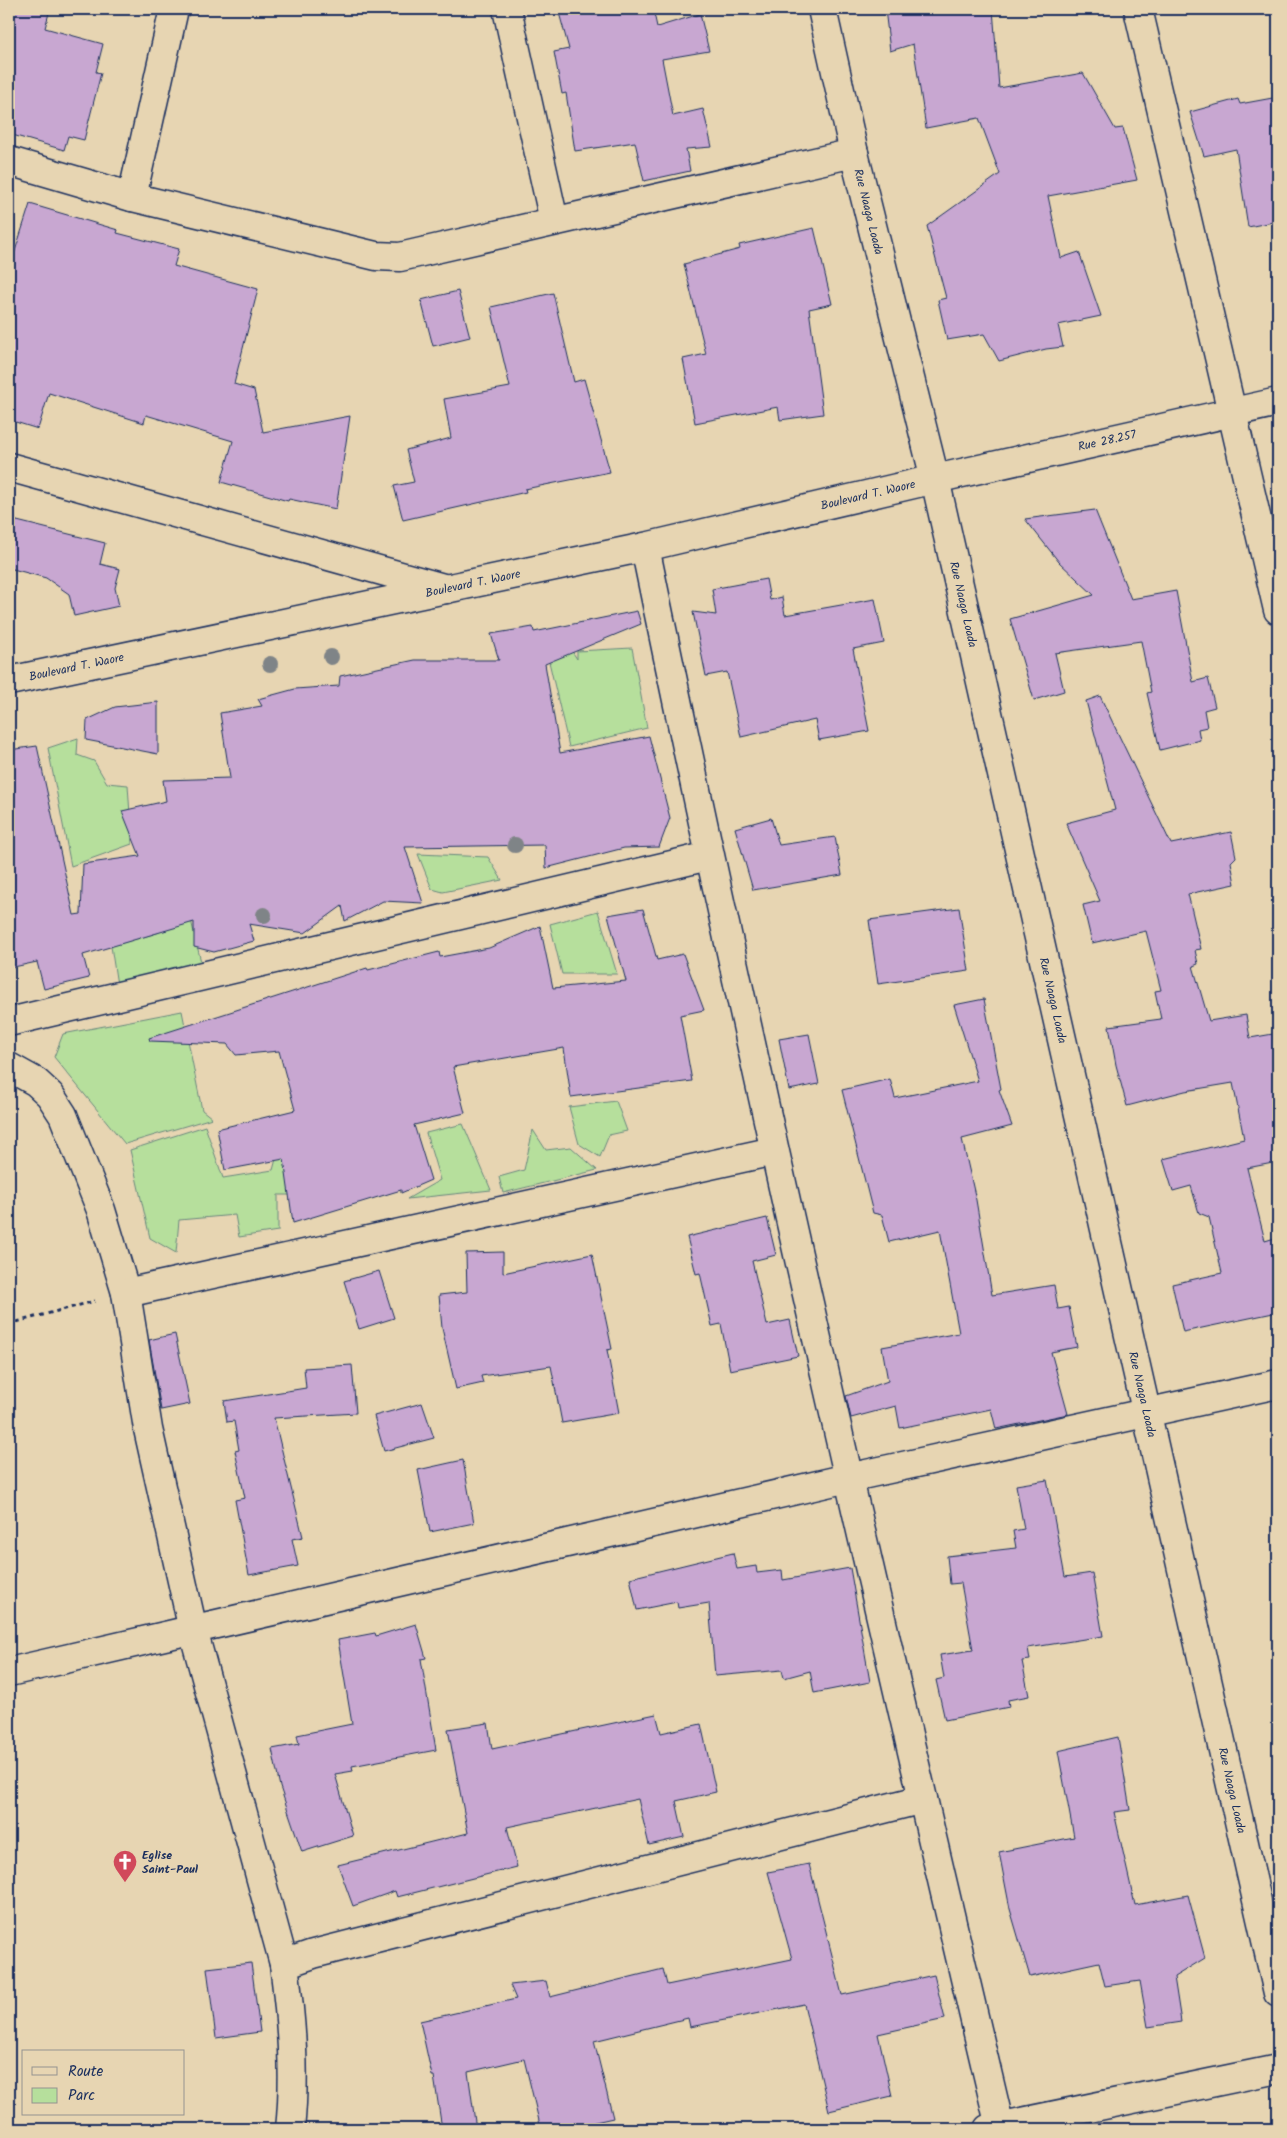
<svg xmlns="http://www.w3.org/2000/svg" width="1287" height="2138" font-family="Kalam,sans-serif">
  <rect width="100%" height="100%" fill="#e7d5b2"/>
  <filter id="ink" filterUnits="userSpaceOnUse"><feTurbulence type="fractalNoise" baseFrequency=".02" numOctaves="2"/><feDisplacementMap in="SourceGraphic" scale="10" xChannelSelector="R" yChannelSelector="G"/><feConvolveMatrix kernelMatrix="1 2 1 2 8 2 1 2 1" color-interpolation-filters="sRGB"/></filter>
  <g filter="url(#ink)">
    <!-- green -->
    <g fill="#b6df9c" stroke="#68877d">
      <path d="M 557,628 L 577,659 L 577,651 L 632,648 L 647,728 L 569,747 L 543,636 Z"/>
      <path d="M 78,738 L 77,755 L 94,761 L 107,783 L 128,785 L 132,844 L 71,866 L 48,748 Z"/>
      <path d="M 418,854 L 488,857 L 502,880 L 443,892 L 432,889 Z"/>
      <path d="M 598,911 L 617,974 L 562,974 L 550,924 Z"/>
      <path d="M 190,916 L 201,962 L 117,985 L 109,933 L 122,943 L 157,933 Z"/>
      <path d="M 182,1011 L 202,1110 L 212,1118 L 125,1144 L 54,1057 L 63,1034 Z"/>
      <path d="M 616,1101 L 627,1131 L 609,1135 L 600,1157 L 579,1144 L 569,1107 Z"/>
      <path d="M 463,1124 L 491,1190 L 407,1199 L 440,1180 L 426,1133 Z"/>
      <path d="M 205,1126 L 223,1178 L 273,1170 L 276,1159 L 329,1154 L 334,1195 L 278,1195 L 278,1231 L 239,1237 L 235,1215 L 179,1220 L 176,1253 L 150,1238 L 130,1150 Z"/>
      <path d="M 533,1130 L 546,1150 L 571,1147 L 597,1170 L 503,1193 L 499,1177 L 524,1170 Z"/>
    </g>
    <!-- building -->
    <g fill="#c8a7d1" stroke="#1b2f5e">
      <path d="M 9,9 L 50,9 L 45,28 L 103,44 L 96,72 L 101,73 L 84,140 L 68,136 L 64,150 L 9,134 Z"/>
      <path d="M 558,9 L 653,9 L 657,27 L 700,14 L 709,51 L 662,59 L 673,116 L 703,109 L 712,147 L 686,149 L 690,171 L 644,181 L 635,142 L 575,151 L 566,93 L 562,94 L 554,52 L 569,49 Z"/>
      <path d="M 885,9 L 993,9 L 999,88 L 1083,73 L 1115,129 L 1123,128 L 1137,180 L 1048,196 L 1061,258 L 1079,252 L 1101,316 L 1058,325 L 1063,347 L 1046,349 L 999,361 L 984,334 L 947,340 L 938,300 L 946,298 L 927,226 L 1000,174 L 979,118 L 926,128 L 913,44 L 890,51 Z"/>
      <path d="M 1278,97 L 1278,221 L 1248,227 L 1236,149 L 1204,156 L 1190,112 L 1238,99 L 1240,104 Z"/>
      <path d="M 30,204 L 118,230 L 117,233 L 179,249 L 174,266 L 258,289 L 234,384 L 254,390 L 263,432 L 350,416 L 336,509 L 289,499 L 288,501 L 221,482 L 233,441 L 146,415 L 144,423 L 49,393 L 38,429 L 9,420 L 9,270 Z"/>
      <path d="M 814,228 L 832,304 L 809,309 L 823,414 L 780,420 L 778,407 L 695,423 L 683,359 L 706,354 L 684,264 L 740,249 L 739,245 Z"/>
      <path d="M 458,291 L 470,337 L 433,346 L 421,300 Z"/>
      <path d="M 553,293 L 574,382 L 584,379 L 610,472 L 525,489 L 526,492 L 403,520 L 394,486 L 414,482 L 406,450 L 451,438 L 444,399 L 510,387 L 491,307 Z"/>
      <path d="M 1095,510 L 1131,599 L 1176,591 L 1193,682 L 1208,678 L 1215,707 L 1204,710 L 1207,727 L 1198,729 L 1200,740 L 1160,750 L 1147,693 L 1151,692 L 1141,641 L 1055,653 L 1064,691 L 1034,700 L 1010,619 L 1094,595 L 1059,562 L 1025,519 Z"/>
      <path d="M 9,519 L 105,543 L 100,564 L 120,569 L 115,588 L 119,606 L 74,616 L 69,594 L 46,578 L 9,568 Z"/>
      <path d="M 766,579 L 770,600 L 782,597 L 785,615 L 875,599 L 884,643 L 853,649 L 869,731 L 819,740 L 815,720 L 741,737 L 727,672 L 706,676 L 693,612 L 716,615 L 712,589 Z"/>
      <path d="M 637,611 L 641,624 L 545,664 L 560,753 L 649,736 L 670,818 L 659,847 L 624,848 L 546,868 L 545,845 L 405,847 L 423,903 L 383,901 L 345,921 L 342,906 L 305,933 L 249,924 L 254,941 L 214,952 L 194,947 L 194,922 L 83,955 L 89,978 L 44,989 L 37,962 L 9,968 L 9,750 L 37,746 L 74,915 L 81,914 L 83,864 L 140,856 L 122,811 L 166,801 L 163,780 L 230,778 L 220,713 L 262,706 L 258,699 L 295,689 L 339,686 L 340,676 L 415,660 L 499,660 L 491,634 L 533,627 L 534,632 Z"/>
      <path d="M 1100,696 L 1171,844 L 1231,832 L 1236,857 L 1231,862 L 1235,884 L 1188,894 L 1201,949 L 1195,950 L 1198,964 L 1193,966 L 1209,1021 L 1246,1015 L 1250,1038 L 1273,1034 L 1278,1064 L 1278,1162 L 1247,1168 L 1265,1241 L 1278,1237 L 1278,1312 L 1183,1332 L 1172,1284 L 1222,1273 L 1209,1217 L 1199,1213 L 1191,1186 L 1173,1191 L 1163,1159 L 1244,1139 L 1233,1083 L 1185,1091 L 1127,1106 L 1116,1065 L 1109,1026 L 1161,1019 L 1155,991 L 1161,990 L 1146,931 L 1092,943 L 1083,905 L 1100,901 L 1066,823 L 1115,810 L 1086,701 Z"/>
      <path d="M 158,702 L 158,754 L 86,740 L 87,720 L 115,707 Z"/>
      <path d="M 771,818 L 779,845 L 835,837 L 842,875 L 753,890 L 735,828 Z"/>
      <path d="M 959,908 L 969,971 L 878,984 L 869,920 Z"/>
      <path d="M 643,909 L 657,960 L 683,954 L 704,1010 L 680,1015 L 692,1081 L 571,1097 L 564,1048 L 453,1067 L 465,1113 L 414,1125 L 431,1180 L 401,1193 L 401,1190 L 293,1223 L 284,1159 L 225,1170 L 217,1129 L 295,1110 L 279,1051 L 236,1055 L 227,1044 L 150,1041 L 149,1038 L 367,968 L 368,970 L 439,952 L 440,957 L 489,948 L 540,926 L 553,988 L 626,981 L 608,915 Z"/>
      <path d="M 984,999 L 1001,1089 L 999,1090 L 1012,1126 L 962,1139 L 976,1200 L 992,1295 L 1054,1285 L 1058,1309 L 1069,1307 L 1077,1347 L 1051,1352 L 1068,1414 L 996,1429 L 991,1409 L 900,1428 L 896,1406 L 851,1418 L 846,1396 L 888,1381 L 882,1347 L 959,1333 L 940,1230 L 889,1242 L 882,1215 L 873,1213 L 842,1090 L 890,1079 L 895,1098 L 978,1081 L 954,1005 Z"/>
      <path d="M 809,1034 L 819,1084 L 789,1090 L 779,1039 Z"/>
      <path d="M 767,1218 L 776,1255 L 752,1261 L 767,1325 L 790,1320 L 798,1356 L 730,1370 L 721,1324 L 712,1326 L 700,1273 L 696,1274 L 687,1237 Z"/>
      <path d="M 503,1252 L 503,1273 L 592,1254 L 612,1349 L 607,1350 L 619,1413 L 562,1423 L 551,1366 L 481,1376 L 483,1383 L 456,1389 L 442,1328 L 439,1295 L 467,1292 L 466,1253 Z"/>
      <path d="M 379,1271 L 394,1318 L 359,1329 L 344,1281 Z"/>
      <path d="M 175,1334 L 190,1404 L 161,1410 L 149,1340 Z"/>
      <path d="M 352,1365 L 356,1413 L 274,1418 L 303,1537 L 292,1539 L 298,1566 L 249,1575 L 235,1500 L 245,1498 L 235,1451 L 239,1450 L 234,1421 L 227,1422 L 224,1401 L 306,1388 L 304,1368 Z"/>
      <path d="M 422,1403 L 434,1438 L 384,1451 L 374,1416 Z"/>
      <path d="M 463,1460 L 474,1523 L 430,1532 L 418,1470 Z"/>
      <path d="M 1047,1480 L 1065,1577 L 1092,1573 L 1103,1636 L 1028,1648 L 1030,1660 L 1022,1661 L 1029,1696 L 1008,1700 L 1009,1707 L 945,1720 L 936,1680 L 944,1678 L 940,1655 L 973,1650 L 961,1583 L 950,1584 L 947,1556 L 1016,1548 L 1013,1531 L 1024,1529 L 1016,1485 Z"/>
      <path d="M 733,1553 L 737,1569 L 756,1566 L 757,1573 L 782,1570 L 783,1580 L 850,1568 L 870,1682 L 814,1693 L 810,1671 L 784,1678 L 782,1670 L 715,1676 L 709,1603 L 678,1608 L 677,1602 L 637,1610 L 630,1578 Z"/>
      <path d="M 416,1624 L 426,1658 L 421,1659 L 436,1750 L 352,1766 L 353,1771 L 335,1774 L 353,1836 L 302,1852 L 280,1787 L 272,1749 L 299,1744 L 297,1735 L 352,1724 L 338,1640 L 375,1633 L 376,1636 Z"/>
      <path d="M 656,1714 L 661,1733 L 701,1724 L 716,1792 L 676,1801 L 684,1837 L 649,1845 L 638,1799 L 507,1827 L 517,1867 L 397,1897 L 395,1891 L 353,1906 L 338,1865 L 468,1833 L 448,1729 L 488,1723 L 492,1749 Z"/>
      <path d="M 1118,1737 L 1130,1810 L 1114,1812 L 1135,1905 L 1188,1895 L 1205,1958 L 1174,1977 L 1181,2022 L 1148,2027 L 1140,1981 L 1105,1986 L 1099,1962 L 1030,1977 L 1010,1909 L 999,1852 L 1074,1837 L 1058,1751 Z"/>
      <path d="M 809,1864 L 842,1995 L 934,1975 L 945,2019 L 878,2034 L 892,2096 L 829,2111 L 804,2004 L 690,2027 L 688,2018 L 594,2041 L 613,2118 L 564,2129 L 541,2129 L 524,2059 L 468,2072 L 476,2129 L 442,2129 L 434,2076 L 432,2076 L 420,2021 L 516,1999 L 510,1985 L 546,1981 L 550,1997 L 663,1969 L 667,1985 L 792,1959 L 768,1872 Z"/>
      <path d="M 251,1963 L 260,2032 L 216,2038 L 207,1968 Z"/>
    </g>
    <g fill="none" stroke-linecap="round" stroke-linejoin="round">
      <defs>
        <g id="minor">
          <path d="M 507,9 L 554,221"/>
          <path id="s1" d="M 822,9 L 854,153 L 935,479 L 1278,1993"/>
          <path d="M 1138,9 L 1278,610"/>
          <path d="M 9,161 L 132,197 L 376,256 L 400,257 L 854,153"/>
          <path d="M 132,197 L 174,9"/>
          <path d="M 9,467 L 447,589"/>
          <path d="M 645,547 C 754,1076 876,1601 1000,2127"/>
          <path d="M 9,1022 L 709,856"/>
          <path d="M 9,1067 L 36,1082 L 50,1095 L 63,1115 L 101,1210 L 126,1293 L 148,1429 L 193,1630 L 284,1964 L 313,1954 L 923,1799"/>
          <path d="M 126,1293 L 774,1151"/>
          <path d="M 9,1672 L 848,1478 L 1278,1384"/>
          <path d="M 284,1964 C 291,2019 296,2073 290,2129"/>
          <path d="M 988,2129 L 1278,2069"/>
        </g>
        <g id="tertiary">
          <path id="s2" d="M 9,681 L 645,547 L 935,479 L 1278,402"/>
        </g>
      </defs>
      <!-- minor casing -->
      <use href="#minor" stroke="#1b2f5e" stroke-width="31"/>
      <!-- tertiary casing -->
      <use href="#tertiary" stroke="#1b2f5e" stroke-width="31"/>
      <!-- path -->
      <path stroke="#1b2f5e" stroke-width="3" stroke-dasharray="4 4" stroke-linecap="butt" d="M 9,1324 L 95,1301"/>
      <!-- minor -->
      <use href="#minor" stroke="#e7d5b2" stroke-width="28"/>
      <!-- tertiary -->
      <use href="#tertiary" stroke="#e7d5b2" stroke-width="28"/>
    </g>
    <!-- trees -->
    <g fill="#7f8487">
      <circle cx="331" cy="657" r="8"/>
      <circle cx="270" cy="664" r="8"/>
      <circle cx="515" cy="845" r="8"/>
      <circle cx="264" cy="915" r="8"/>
    </g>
  </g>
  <!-- icons -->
  <defs>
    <symbol id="church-pin" viewBox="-11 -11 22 30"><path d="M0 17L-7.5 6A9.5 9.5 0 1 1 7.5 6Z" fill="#d1495b" stroke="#e7d5b2"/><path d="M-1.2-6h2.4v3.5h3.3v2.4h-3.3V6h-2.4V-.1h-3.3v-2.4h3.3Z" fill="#fff"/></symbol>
  </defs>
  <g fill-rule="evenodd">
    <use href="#church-pin" x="111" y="1848" width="28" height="38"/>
  </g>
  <g text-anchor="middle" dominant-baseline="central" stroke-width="4.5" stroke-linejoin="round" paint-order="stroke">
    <!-- street labels -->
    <g font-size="12" fill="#1b2f5e" stroke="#e7d5b2">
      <text stroke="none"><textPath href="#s1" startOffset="208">Rue Naaga Loada</textPath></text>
      <text stroke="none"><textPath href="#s2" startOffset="1124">Rue 28.257</textPath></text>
      <text stroke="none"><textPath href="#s2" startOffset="879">Boulevard T. Waore</textPath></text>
      <text stroke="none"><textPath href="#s2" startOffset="474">Boulevard T. Waore</textPath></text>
      <text stroke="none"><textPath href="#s1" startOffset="612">Rue Naaga Loada</textPath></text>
      <text stroke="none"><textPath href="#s2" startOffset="69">Boulevard T. Waore</textPath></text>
      <text stroke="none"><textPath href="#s1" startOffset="1018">Rue Naaga Loada</textPath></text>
      <text stroke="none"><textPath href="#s1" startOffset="1422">Rue Naaga Loada</textPath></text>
      <text stroke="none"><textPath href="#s1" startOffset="1828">Rue Naaga Loada</textPath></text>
    </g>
    <!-- poi labels -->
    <g font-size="12" font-weight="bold" fill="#1b2f5e" stroke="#e7d5b2" text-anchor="start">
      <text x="142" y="1855">Eglise<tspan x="142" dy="14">Saint-Paul</tspan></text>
    </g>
  </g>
  <!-- margin -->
  <rect width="1287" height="2138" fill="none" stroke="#e7d5b2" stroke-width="30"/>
  <rect x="15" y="15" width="1257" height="2108" fill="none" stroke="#1b2f5e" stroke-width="2" filter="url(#ink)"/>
  <!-- legend -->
  <rect x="22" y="2050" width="162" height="65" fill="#e7d5b2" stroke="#959390"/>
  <rect x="32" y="2067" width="25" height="8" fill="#e7d5b2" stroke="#959390"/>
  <text x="68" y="2076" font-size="15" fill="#1b2f5e">Route</text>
  <rect x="32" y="2088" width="25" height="15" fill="#b6df9c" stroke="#959390"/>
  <text x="68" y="2100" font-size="15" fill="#1b2f5e">Parc</text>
</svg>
